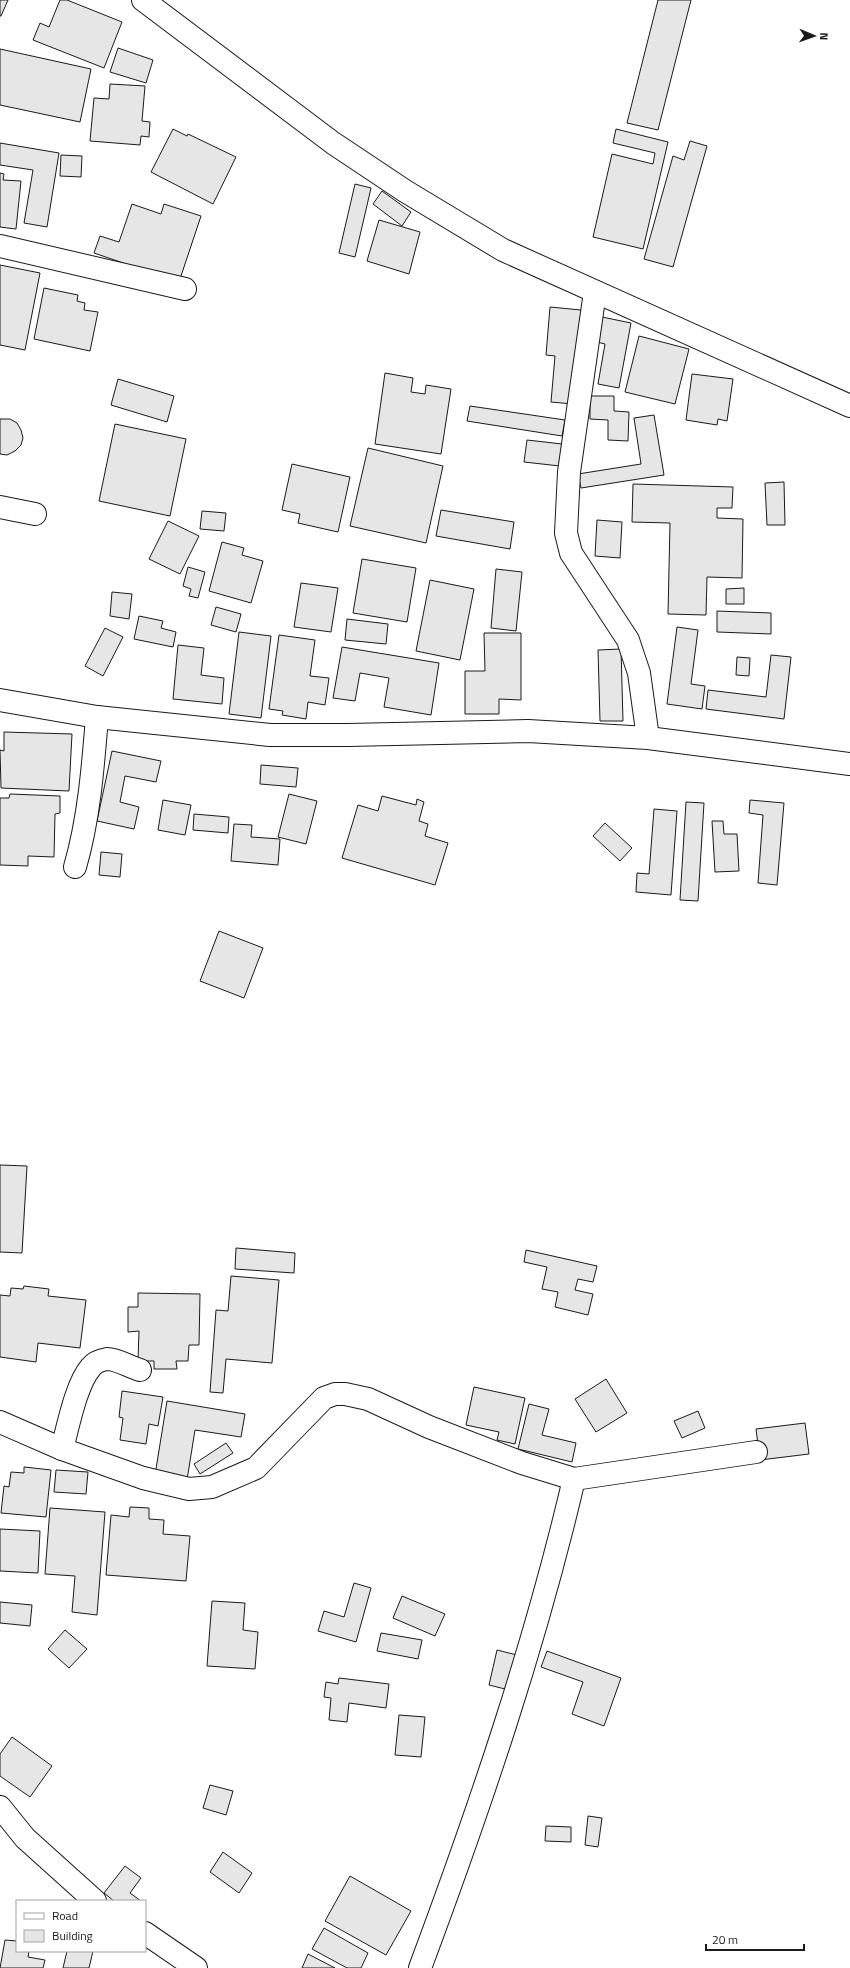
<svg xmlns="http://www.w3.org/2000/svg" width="850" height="1968" font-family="'Titillium Web',sans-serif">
  <rect width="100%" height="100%" fill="#fff"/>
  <!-- building -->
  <g fill="#e6e6e6" stroke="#1a1a1a">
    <path d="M 0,0 L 8,0 L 1,16 L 0,16 Z"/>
    <path d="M 60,0 L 67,0 L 122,22 L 104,68 L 33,40 L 40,23 L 49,27 Z"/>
    <path d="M 658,0 L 691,0 L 658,130 L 627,123 Z"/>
    <path d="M 118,48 L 153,60 L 146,83 L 110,72 Z"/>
    <path d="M 0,49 L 91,69 L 80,122 L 0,105 Z"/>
    <path d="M 110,84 L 145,86 L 142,121 L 150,122 L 149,137 L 141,136 L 140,145 L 90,141 L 94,98 L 109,99 Z"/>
    <path d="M 173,129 L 187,136 L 188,134 L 236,157 L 213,204 L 151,172 Z"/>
    <path d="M 616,129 L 668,142 L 643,249 L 593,237 L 612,154 L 653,164 L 655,153 L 613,143 Z"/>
    <path d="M 690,141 L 707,146 L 673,267 L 644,259 L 673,156 L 684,160 Z"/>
    <path d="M 0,143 L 59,153 L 47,227 L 24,223 L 33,170 L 0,165 Z"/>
    <path d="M 61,155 L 82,156 L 81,177 L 60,176 Z"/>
    <path d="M 0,173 L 4,174 L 3,180 L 21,181 L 16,229 L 0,227 Z"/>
    <path d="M 355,184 L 371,188 L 355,257 L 339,253 Z"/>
    <path d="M 382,191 L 411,212 L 402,226 L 373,204 Z"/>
    <path d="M 132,204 L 161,214 L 164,204 L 201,216 L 179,282 L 94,253 L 100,236 L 119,242 Z"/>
    <path d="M 379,220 L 420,232 L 409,274 L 367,261 Z"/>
    <path d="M 0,265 L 40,273 L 25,350 L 0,345 Z"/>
    <path d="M 44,288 L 78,295 L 77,301 L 85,303 L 84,310 L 98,312 L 90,351 L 34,339 Z"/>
    <path d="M 550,307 L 581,310 L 573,404 L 551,402 L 555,356 L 546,355 Z"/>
    <path d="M 602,317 L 631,323 L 619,388 L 598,384 L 605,344 L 597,342 Z"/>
    <path d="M 639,336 L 689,349 L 675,404 L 625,392 Z"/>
    <path d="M 385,373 L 413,378 L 411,392 L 425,394 L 426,385 L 451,389 L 441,454 L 375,444 Z"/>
    <path d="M 692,374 L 733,379 L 727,421 L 718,419 L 717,425 L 686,420 Z"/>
    <path d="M 118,379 L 174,396 L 167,422 L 111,405 Z"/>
    <path d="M 590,396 L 614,396 L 614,411 L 629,412 L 628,441 L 608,440 L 608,420 L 590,419 Z"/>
    <path d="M 470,406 L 565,420 L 562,436 L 467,421 Z"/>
    <path d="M 654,415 L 664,475 L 581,488 L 578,474 L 641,464 L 634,418 Z"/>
    <path d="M 0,419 L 10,419 L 17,423 L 21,430 L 23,438 L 21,445 L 15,451 L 7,455 L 0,454 Z"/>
    <path d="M 115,424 L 186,439 L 170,516 L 99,501 Z"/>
    <path d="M 527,440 L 562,444 L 560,466 L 524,462 Z"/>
    <path d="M 368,448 L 443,466 L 426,543 L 350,526 Z"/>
    <path d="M 292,464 L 350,477 L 338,532 L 298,523 L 300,514 L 282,510 Z"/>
    <path d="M 784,482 L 785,525 L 767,525 L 765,483 Z"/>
    <path d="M 633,484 L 733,487 L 732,508 L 717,508 L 717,518 L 743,519 L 742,578 L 707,577 L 706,615 L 668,614 L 670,523 L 632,522 Z"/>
    <path d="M 441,510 L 514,522 L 510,549 L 436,536 Z"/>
    <path d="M 202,511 L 226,513 L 224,531 L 200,529 Z"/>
    <path d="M 597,520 L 622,522 L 620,558 L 595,556 Z"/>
    <path d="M 168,521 L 199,536 L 180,574 L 149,559 Z"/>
    <path d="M 222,542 L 244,548 L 242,555 L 263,561 L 251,603 L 209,591 Z"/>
    <path d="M 362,559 L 416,568 L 407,622 L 353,613 Z"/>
    <path d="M 188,567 L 205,572 L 198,598 L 189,596 L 191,589 L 183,586 Z"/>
    <path d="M 496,569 L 522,572 L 516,631 L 491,628 Z"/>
    <path d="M 430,580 L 474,589 L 460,660 L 416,651 Z"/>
    <path d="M 301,583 L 338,588 L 331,632 L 294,627 Z"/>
    <path d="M 744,588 L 744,604 L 726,604 L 726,589 Z"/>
    <path d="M 112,592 L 132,594 L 129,619 L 110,616 Z"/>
    <path d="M 216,607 L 241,614 L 236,632 L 211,625 Z"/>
    <path d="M 717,611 L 771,613 L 771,634 L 717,632 Z"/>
    <path d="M 139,616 L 163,621 L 161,628 L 176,632 L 173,647 L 134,639 Z"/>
    <path d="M 347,619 L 388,624 L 386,644 L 345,640 Z"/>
    <path d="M 677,627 L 698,630 L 691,684 L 705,686 L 702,709 L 667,704 Z"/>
    <path d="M 105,628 L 123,637 L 103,676 L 85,666 Z"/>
    <path d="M 239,632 L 271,636 L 261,718 L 229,714 Z"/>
    <path d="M 484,633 L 521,633 L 521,700 L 499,699 L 499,714 L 465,714 L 465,671 L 485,671 Z"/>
    <path d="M 279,635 L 315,640 L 310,676 L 329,678 L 325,705 L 308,702 L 306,719 L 282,715 L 283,711 L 269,709 Z"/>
    <path d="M 178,645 L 204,648 L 201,675 L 224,678 L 222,704 L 173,699 Z"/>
    <path d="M 342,647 L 439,663 L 431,715 L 384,707 L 389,678 L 360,673 L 355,701 L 333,698 Z"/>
    <path d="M 621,649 L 623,721 L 600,721 L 598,650 Z"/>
    <path d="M 771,655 L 791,657 L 784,719 L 706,709 L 708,690 L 766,697 Z"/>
    <path d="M 737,657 L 750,658 L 749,676 L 736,675 Z"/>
    <path d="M 4,732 L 72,734 L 69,791 L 1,788 L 0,750 L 4,751 Z"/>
    <path d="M 112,751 L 161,761 L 156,782 L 125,776 L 120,802 L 139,807 L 134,829 L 97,821 Z"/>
    <path d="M 261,765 L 298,768 L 296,787 L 260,784 Z"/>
    <path d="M 10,794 L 60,796 L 60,813 L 55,814 L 54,857 L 28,856 L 28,866 L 0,865 L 0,798 L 9,798 Z"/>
    <path d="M 289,794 L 317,801 L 306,844 L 278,837 Z"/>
    <path d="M 382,796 L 416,805 L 417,799 L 424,802 L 419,821 L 428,824 L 425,836 L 448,843 L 435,885 L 342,858 L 358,805 L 378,811 Z"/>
    <path d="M 163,800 L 191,805 L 185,835 L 158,830 Z"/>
    <path d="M 750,800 L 784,803 L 777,885 L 758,883 L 763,815 L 749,813 Z"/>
    <path d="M 686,802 L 704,803 L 698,901 L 680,900 Z"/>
    <path d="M 654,809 L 677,811 L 671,895 L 636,892 L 637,873 L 649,874 Z"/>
    <path d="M 194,814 L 229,817 L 228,833 L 193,830 Z"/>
    <path d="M 712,821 L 723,821 L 724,834 L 737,834 L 739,871 L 715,872 Z"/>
    <path d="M 605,823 L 632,848 L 620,861 L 593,836 Z"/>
    <path d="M 234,824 L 252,825 L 251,837 L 280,839 L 278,865 L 231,861 Z"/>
    <path d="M 101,852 L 122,854 L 120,877 L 99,875 Z"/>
    <path d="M 219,931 L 263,948 L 244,998 L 200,981 Z"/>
    <path d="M 0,1165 L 27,1166 L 22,1253 L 0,1252 Z"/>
    <path d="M 236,1248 L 295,1253 L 294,1273 L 235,1269 Z"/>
    <path d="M 526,1250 L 597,1266 L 593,1282 L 578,1279 L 575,1290 L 593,1294 L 588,1315 L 555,1307 L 558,1292 L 542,1289 L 547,1267 L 524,1262 Z"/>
    <path d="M 231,1276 L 279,1280 L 272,1363 L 226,1359 L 223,1393 L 210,1392 L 216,1310 L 228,1311 Z"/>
    <path d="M 24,1286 L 49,1289 L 48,1296 L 86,1300 L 80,1348 L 38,1343 L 36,1362 L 0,1357 L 0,1295 L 10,1296 L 11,1288 L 23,1289 Z"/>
    <path d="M 138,1293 L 200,1294 L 199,1345 L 189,1345 L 188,1361 L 176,1361 L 177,1369 L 154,1369 L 154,1361 L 138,1361 L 139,1331 L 128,1332 L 128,1307 L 138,1307 Z"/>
    <path d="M 606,1379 L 627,1413 L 596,1432 L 575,1399 Z"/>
    <path d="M 474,1387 L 525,1398 L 515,1444 L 497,1440 L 499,1432 L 466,1425 Z"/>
    <path d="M 122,1391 L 163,1397 L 158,1426 L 149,1424 L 146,1444 L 120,1440 L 123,1418 L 119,1417 Z"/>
    <path d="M 167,1401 L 245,1414 L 241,1437 L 195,1430 L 187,1480 L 155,1475 Z"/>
    <path d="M 529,1404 L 549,1409 L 542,1435 L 576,1443 L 572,1462 L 518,1449 Z"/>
    <path d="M 698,1411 L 705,1428 L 682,1438 L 674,1421 Z"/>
    <path d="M 805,1423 L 809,1454 L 760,1460 L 756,1429 Z"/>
    <path d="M 226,1443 L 233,1453 L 200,1474 L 194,1464 Z"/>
    <path d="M 24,1467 L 51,1470 L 46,1517 L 1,1513 L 4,1486 L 9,1487 L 11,1472 L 24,1473 Z"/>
    <path d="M 56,1470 L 88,1472 L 86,1494 L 54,1492 Z"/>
    <path d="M 130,1507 L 149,1508 L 149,1519 L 164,1520 L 163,1534 L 190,1536 L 186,1581 L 106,1575 L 111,1515 L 129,1517 Z"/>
    <path d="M 50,1508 L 105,1512 L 97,1615 L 72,1612 L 75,1576 L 45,1574 Z"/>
    <path d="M 0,1529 L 40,1531 L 38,1573 L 0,1571 Z"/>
    <path d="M 354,1583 L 371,1588 L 356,1642 L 318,1631 L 324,1611 L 344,1617 Z"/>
    <path d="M 402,1596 L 445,1614 L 435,1636 L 393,1618 Z"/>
    <path d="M 212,1601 L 245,1603 L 243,1630 L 258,1632 L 255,1669 L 207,1666 Z"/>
    <path d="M 0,1602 L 32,1605 L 30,1626 L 0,1623 Z"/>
    <path d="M 65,1630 L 87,1649 L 69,1668 L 48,1649 Z"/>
    <path d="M 381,1633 L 422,1640 L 418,1659 L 377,1651 Z"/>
    <path d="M 497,1650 L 517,1655 L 509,1690 L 489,1685 Z"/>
    <path d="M 547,1651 L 621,1678 L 604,1726 L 572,1714 L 583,1682 L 541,1667 Z"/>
    <path d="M 339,1678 L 389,1684 L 386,1708 L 349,1703 L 347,1722 L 329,1720 L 331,1698 L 324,1697 L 326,1682 L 338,1684 Z"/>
    <path d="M 399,1715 L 425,1717 L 421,1757 L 395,1755 Z"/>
    <path d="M 12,1737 L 52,1766 L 30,1797 L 0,1776 L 0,1754 Z"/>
    <path d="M 210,1785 L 233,1791 L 226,1815 L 203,1808 Z"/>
    <path d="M 588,1816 L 602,1818 L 598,1847 L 585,1845 Z"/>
    <path d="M 546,1826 L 571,1827 L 571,1842 L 545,1841 Z"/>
    <path d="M 223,1852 L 252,1873 L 239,1893 L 210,1872 Z"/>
    <path d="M 125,1866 L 141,1878 L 130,1893 L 141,1901 L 114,1901 L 104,1893 Z"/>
    <path d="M 350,1876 L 411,1911 L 386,1955 L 325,1921 Z"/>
    <path d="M 324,1928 L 368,1953 L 361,1968 L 347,1968 L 312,1949 Z"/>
    <path d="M 5,1940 L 17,1941 L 17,1951 L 29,1951 L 28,1957 L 45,1960 L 43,1968 L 0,1968 Z"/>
    <path d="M 67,1951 L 93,1951 L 89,1968 L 63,1968 Z"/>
    <path d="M 308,1954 L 335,1968 L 302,1968 Z"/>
  </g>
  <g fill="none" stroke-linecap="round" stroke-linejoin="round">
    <defs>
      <g id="minor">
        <path d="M 143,0 L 333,143 L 405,191 L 503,250 L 850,406"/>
        <path d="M 0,246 L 185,289"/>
        <path d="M 595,292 L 569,472 L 566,533 L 571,553 L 628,640 L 639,673 L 648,738"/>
        <path d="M 0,507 L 35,514"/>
        <path d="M 0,700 L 97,717 L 270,735 L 348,735 L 528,731 L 648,738 L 850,764"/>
        <path d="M 75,867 C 89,819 93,767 97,717"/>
        <path d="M 0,1422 L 62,1449 L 143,1478 L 189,1489 L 212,1487 L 256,1468 L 324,1398 L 335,1394 L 345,1394 L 368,1399 L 429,1427 L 522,1463 L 574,1479 L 756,1452"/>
        <path d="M 62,1449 C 68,1427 76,1384 91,1367 C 95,1362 101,1360 107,1359 C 117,1359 130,1367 140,1370"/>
        <path d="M 0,1807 L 25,1838 L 95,1901"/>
        <path d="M 145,1933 L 196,1968"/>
        <path d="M 420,1968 C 480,1807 535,1646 574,1479"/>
      </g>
    </defs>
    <!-- minor casing -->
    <use href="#minor" stroke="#1a1a1a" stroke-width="24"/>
    <!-- minor -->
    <use href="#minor" stroke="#fff" stroke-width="22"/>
  </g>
  <!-- legend -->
  <rect x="16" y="1900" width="130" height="52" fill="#ffffff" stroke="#a3a3a3"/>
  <rect x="24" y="1913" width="20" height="6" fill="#ffffff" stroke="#a3a3a3"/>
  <text x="52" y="1920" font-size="12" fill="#1a1a1a">Road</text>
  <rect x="24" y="1930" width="20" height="12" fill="#e6e6e6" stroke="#a3a3a3"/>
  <text x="52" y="1940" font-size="12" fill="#1a1a1a">Building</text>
  <!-- north arrow -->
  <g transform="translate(814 36) rotate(92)" stroke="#ffffff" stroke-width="3" paint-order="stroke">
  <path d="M0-3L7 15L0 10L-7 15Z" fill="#1a1a1a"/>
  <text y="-6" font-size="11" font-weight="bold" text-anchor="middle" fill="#1a1a1a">N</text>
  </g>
  <!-- scale -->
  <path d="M706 1944v6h98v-6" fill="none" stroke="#1a1a1a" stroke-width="2"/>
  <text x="712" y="1944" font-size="12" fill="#1a1a1a" stroke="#ffffff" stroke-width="3" paint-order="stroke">20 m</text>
</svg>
